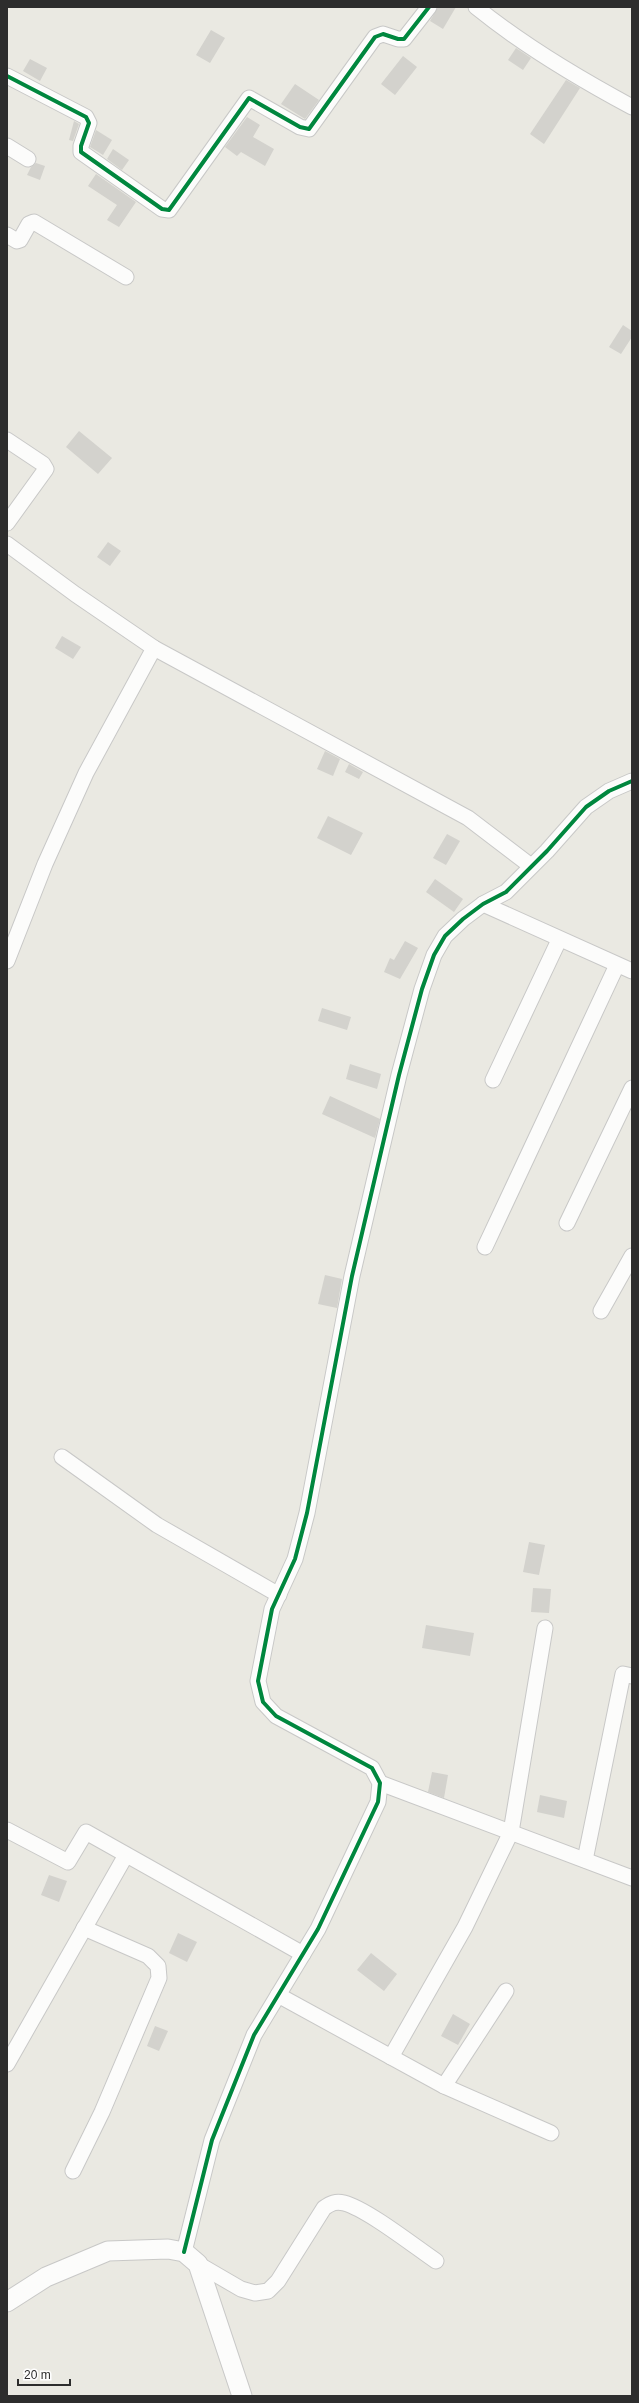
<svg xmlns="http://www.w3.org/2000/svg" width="639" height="2403" font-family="Arial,sans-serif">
  <rect width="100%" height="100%" fill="#eae9e2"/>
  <!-- building -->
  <g fill="#d3d2cd">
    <path d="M 438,7 L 456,7 L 443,29 L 430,21 Z"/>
    <path d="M 211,30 L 225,38 L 210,63 L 196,55 Z"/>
    <path d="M 516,48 L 531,58 L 523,70 L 508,60 Z"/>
    <path d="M 403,56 L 417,67 L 395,95 L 381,84 Z"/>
    <path d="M 30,59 L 47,68 L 40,81 L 23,71 Z"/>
    <path d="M 566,80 L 580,88 L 544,144 L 530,134 Z"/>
    <path d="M 295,84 L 319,100 L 305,119 L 281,104 Z"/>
    <path d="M 247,117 L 260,125 L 253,137 L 274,149 L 265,166 L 241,152 L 237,156 L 225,147 Z"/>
    <path d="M 74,121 L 79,124 L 73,141 L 69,140 Z"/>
    <path d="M 96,130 L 112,140 L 103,155 L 90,147 Z"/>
    <path d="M 113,149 L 129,160 L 122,170 L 107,159 Z"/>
    <path d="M 36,163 L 45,166 L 40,180 L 27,175 L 31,167 Z"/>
    <path d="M 96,174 L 136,202 L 119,227 L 107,220 L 117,205 L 88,186 Z"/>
    <path d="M 623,325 L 632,331 L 632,337 L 621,354 L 609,347 Z"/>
    <path d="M 79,431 L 112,458 L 98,474 L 66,447 Z"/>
    <path d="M 108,542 L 121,551 L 110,566 L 97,557 Z"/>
    <path d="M 62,636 L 81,647 L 73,659 L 55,648 Z"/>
    <path d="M 325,751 L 340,759 L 333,776 L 317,769 Z"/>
    <path d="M 349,764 L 363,772 L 359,779 L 345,772 Z"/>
    <path d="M 328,816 L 363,833 L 351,855 L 317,838 Z"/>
    <path d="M 447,834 L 460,841 L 446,865 L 433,858 Z"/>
    <path d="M 435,879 L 463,899 L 454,912 L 426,892 Z"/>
    <path d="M 405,941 L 418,948 L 400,979 L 384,972 L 390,958 L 394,960 Z"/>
    <path d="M 322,1008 L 351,1017 L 347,1030 L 318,1021 Z"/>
    <path d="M 350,1064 L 381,1074 L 377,1089 L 346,1079 Z"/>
    <path d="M 330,1096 L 380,1119 L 375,1138 L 322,1114 Z"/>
    <path d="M 325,1275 L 342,1279 L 337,1308 L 318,1304 Z"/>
    <path d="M 529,1542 L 545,1545 L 539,1575 L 523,1572 Z"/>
    <path d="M 533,1588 L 551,1589 L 549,1613 L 531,1612 Z"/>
    <path d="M 426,1625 L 474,1633 L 470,1656 L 422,1648 Z"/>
    <path d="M 432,1772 L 448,1775 L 444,1798 L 428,1792 Z"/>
    <path d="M 540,1795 L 567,1801 L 564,1818 L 537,1812 Z"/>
    <path d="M 49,1875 L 67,1881 L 59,1902 L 41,1895 Z"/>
    <path d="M 178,1933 L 197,1942 L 187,1962 L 169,1953 Z"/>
    <path d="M 371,1953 L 397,1974 L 384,1991 L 357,1970 Z"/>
    <path d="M 453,2014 L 470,2024 L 458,2045 L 441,2036 Z"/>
    <path d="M 155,2026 L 168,2031 L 159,2051 L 147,2046 Z"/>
  </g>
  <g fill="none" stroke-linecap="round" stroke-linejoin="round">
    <defs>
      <g id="minor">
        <path d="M 476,7 C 524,46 578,78 632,107"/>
        <path d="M 7,76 L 86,117 L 89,123 L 81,146 L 81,152 L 162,209 L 169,210 L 249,98 L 300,127 L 309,129 L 375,37 L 383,34 L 398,39 L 404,39 L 429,7"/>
        <path d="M 7,146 L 28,159"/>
        <path d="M 7,235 L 17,241 L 20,240 L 29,224 L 34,222 L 126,277"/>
        <path d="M 7,440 L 43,464 L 46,469 L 7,523"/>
        <path d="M 7,544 L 75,594 L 154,648 L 468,818 L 531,866"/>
        <path d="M 483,904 L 632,971"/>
        <path d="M 7,961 L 45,864 L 86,773 L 154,648"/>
        <path d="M 493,1080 L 559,940"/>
        <path d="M 567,1223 L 632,1088"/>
        <path d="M 485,1247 L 617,965"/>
        <path d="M 601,1311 L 632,1256"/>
        <path d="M 62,1457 L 157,1525 L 279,1595"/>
        <path d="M 380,1783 L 632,1878"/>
        <path d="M 7,1830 L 68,1862 L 86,1832 L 303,1954"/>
        <path d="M 585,1860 L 623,1674 L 632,1676"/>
        <path d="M 278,1995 L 444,2086 L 551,2133"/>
        <path d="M 391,2057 L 465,1927 L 511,1832 L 545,1628"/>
        <path d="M 7,2064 L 126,1855"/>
        <path d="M 444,2086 L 506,1991"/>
        <path d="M 73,2171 L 102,2112 L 159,1978 L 158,1966 L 148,1956 L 84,1928"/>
        <path d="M 184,2252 L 212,2140 L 254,2035 L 318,1929 L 378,1802 L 380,1783 L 372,1768 L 276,1716 L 263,1702 L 258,1681 L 272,1609 L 295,1559 L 307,1513 L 352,1276 L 399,1075 L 422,989 L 434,955 L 445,936 L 463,919 L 483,904 L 506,892 L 547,851 L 586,807 L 609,791 L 632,781"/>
        <path d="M 198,2264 L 241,2289 L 255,2293 L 268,2291 L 278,2281 L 324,2208 C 331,2203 336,2201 344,2203 C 367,2209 414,2246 436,2261"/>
      </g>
      <path id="tertiary" d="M 7,2302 L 46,2277 L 108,2251 L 168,2249 L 184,2252 L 198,2264 L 242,2396"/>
    </defs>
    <!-- minor casing -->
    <use href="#minor" stroke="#c8c8c7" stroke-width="17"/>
    <!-- tertiary casing -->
    <use href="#tertiary" stroke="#c8c8c7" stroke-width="21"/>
    <!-- minor -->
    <use href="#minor" stroke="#fcfcfb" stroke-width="15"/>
    <!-- tertiary -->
    <use href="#tertiary" stroke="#fcfcfb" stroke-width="19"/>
    <defs>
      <g id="cycleway">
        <path d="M 7,76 L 86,117 L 89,123 L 81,146 L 81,152 L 162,209 L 169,210 L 249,98 L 300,127 L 309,129 L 375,37 L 383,34 L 398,39 L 404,39 L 429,7"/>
        <path d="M 184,2252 L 212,2140 L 254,2035 L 318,1929 L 378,1802 L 380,1783 L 372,1768 L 276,1716 L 263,1702 L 258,1681 L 272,1609 L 295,1559 L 307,1513 L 352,1276 L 399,1075 L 422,989 L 434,955 L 445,936 L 463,919 L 483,904 L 506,892 L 547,851 L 586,807 L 609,791 L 632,781"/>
      </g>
    </defs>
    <!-- cycleway casing -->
    <use href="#cycleway" stroke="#fff" stroke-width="6"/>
    <!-- cycleway -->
    <use href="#cycleway" stroke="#00873e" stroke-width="4"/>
  </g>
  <!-- border -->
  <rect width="639" height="2403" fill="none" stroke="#2d2d2d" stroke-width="16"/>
  <!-- scale -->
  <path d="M18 2379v6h52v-6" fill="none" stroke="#2d2d2d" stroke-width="2"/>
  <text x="24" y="2379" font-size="12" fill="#2d2d2d" stroke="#ffffff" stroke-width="3" paint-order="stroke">20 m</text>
</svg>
